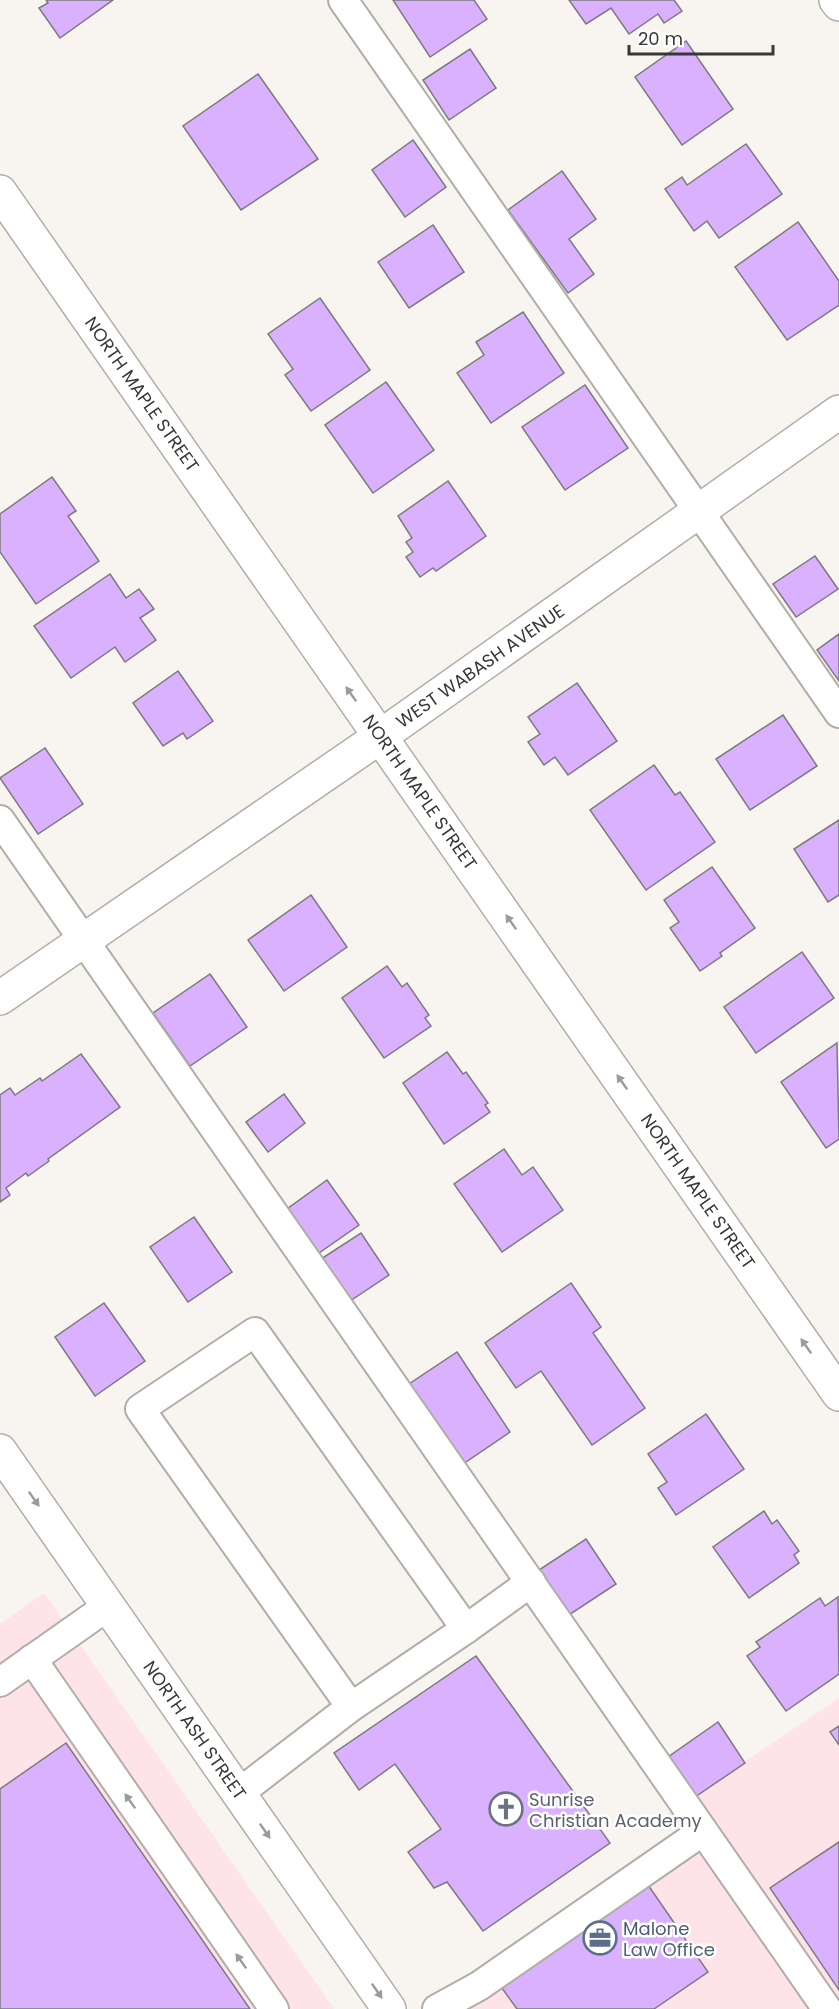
<svg xmlns="http://www.w3.org/2000/svg" width="839" height="2009" font-family="Poppins,sans-serif">
  <rect width="100%" height="100%" fill="#f8f4ef"/>
  <!-- commercial -->
  <g fill="#fee3e9">
    <path d="M 44,1593 L 334,2009 L 0,2009 L 0,1624 Z"/>
    <path d="M 839,1698 L 839,2009 L 439,2009 L 677,1833 L 665,1816 Z"/>
  </g>
  <!-- building -->
  <g fill="#dab1fe" stroke="#7c7a7f" stroke-width="1.5">
    <path d="M 46,0 L 113,0 L 60,38 L 39,8 L 48,3 Z"/>
    <path d="M 393,0 L 474,0 L 487,19 L 430,57 Z"/>
    <path d="M 569,0 L 674,0 L 682,11 L 664,23 L 658,14 L 629,34 L 611,8 L 586,24 Z"/>
    <path d="M 686,41 L 733,109 L 682,145 L 635,77 Z"/>
    <path d="M 470,49 L 496,88 L 449,120 L 423,80 Z"/>
    <path d="M 258,74 L 318,159 L 241,210 L 183,126 Z"/>
    <path d="M 413,140 L 446,187 L 405,217 L 372,170 Z"/>
    <path d="M 746,144 L 782,194 L 719,238 L 707,221 L 694,231 L 665,189 L 682,177 L 687,185 Z"/>
    <path d="M 562,171 L 596,219 L 569,239 L 594,274 L 568,293 L 508,210 Z"/>
    <path d="M 798,222 L 839,281 L 839,305 L 787,340 L 735,267 Z"/>
    <path d="M 433,225 L 464,272 L 409,308 L 378,262 Z"/>
    <path d="M 320,298 L 370,370 L 311,411 L 285,375 L 293,369 L 268,334 Z"/>
    <path d="M 523,312 L 564,373 L 491,423 L 457,373 L 484,355 L 476,342 Z"/>
    <path d="M 386,382 L 434,450 L 373,493 L 325,425 Z"/>
    <path d="M 585,385 L 628,448 L 565,490 L 522,427 Z"/>
    <path d="M 52,477 L 76,511 L 68,516 L 99,561 L 36,604 L 0,552 L 0,514 Z"/>
    <path d="M 448,481 L 486,536 L 436,571 L 433,568 L 420,577 L 406,557 L 413,552 L 406,542 L 412,538 L 398,516 Z"/>
    <path d="M 815,556 L 838,589 L 796,617 L 773,584 Z"/>
    <path d="M 110,574 L 126,598 L 139,589 L 154,609 L 140,618 L 156,640 L 125,662 L 115,647 L 71,678 L 34,626 Z"/>
    <path d="M 839,634 L 839,681 L 817,650 Z"/>
    <path d="M 178,671 L 213,721 L 187,739 L 183,733 L 163,746 L 133,703 Z"/>
    <path d="M 577,683 L 617,741 L 568,775 L 555,757 L 544,765 L 528,742 L 540,734 L 528,717 Z"/>
    <path d="M 783,715 L 817,766 L 750,810 L 716,759 Z"/>
    <path d="M 45,748 L 83,804 L 38,834 L 0,778 Z"/>
    <path d="M 654,765 L 675,795 L 680,792 L 715,842 L 646,890 L 590,810 Z"/>
    <path d="M 839,820 L 839,895 L 828,902 L 794,849 Z"/>
    <path d="M 712,867 L 755,928 L 720,953 L 722,956 L 700,971 L 670,928 L 679,922 L 664,900 Z"/>
    <path d="M 311,895 L 347,947 L 284,991 L 248,940 Z"/>
    <path d="M 802,952 L 834,998 L 756,1053 L 724,1007 Z"/>
    <path d="M 387,966 L 402,987 L 407,983 L 429,1015 L 425,1018 L 431,1026 L 384,1058 L 342,998 Z"/>
    <path d="M 210,974 L 247,1027 L 190,1066 L 153,1013 Z"/>
    <path d="M 837,1043 L 839,1139 L 826,1148 L 781,1082 Z"/>
    <path d="M 447,1052 L 463,1074 L 466,1072 L 488,1103 L 485,1105 L 490,1112 L 444,1144 L 403,1083 Z"/>
    <path d="M 81,1054 L 120,1107 L 48,1159 L 49,1161 L 28,1176 L 26,1173 L 6,1188 L 10,1195 L 0,1202 L 0,1095 L 10,1088 L 15,1095 L 40,1078 L 42,1081 Z"/>
    <path d="M 284,1094 L 305,1123 L 268,1152 L 246,1122 Z"/>
    <path d="M 504,1149 L 522,1175 L 533,1167 L 563,1210 L 502,1252 L 454,1184 Z"/>
    <path d="M 327,1180 L 359,1225 L 319,1253 L 287,1209 Z"/>
    <path d="M 194,1217 L 232,1272 L 188,1302 L 150,1247 Z"/>
    <path d="M 361,1233 L 389,1275 L 350,1301 L 321,1259 Z"/>
    <path d="M 571,1283 L 601,1327 L 593,1333 L 645,1408 L 592,1445 L 541,1371 L 516,1388 L 485,1343 Z"/>
    <path d="M 104,1303 L 145,1361 L 95,1396 L 55,1337 Z"/>
    <path d="M 457,1352 L 510,1432 L 463,1464 L 409,1384 Z"/>
    <path d="M 706,1414 L 744,1469 L 676,1515 L 658,1488 L 667,1482 L 648,1454 Z"/>
    <path d="M 764,1511 L 772,1524 L 777,1520 L 799,1551 L 794,1555 L 799,1563 L 749,1598 L 713,1547 Z"/>
    <path d="M 586,1539 L 616,1584 L 569,1615 L 539,1570 Z"/>
    <path d="M 838,1597 L 839,1674 L 786,1711 L 747,1656 L 760,1647 L 756,1642 L 820,1598 L 825,1606 Z"/>
    <path d="M 476,1656 L 610,1843 L 483,1931 L 447,1882 L 434,1888 L 408,1852 L 441,1829 L 395,1764 L 359,1790 L 334,1753 Z"/>
    <path d="M 718,1722 L 745,1763 L 695,1797 L 668,1757 Z"/>
    <path d="M 839,1726 L 839,1745 L 830,1732 Z"/>
    <path d="M 66,1743 L 250,2009 L 0,2009 L 0,1789 Z"/>
    <path d="M 839,1842 L 839,1990 L 770,1888 Z"/>
    <path d="M 646,1882 L 708,1972 L 654,2009 L 517,2009 L 499,1984 Z"/>
  </g>
  <g fill="none" stroke-linecap="round" stroke-linejoin="round">
    <defs>
      <g id="lane">
        <path d="M 343,0 L 839,713"/>
        <path d="M 0,820 L 827,2009"/>
        <path d="M 466,1629 L 531,1582"/>
        <path d="M 32,1659 L 274,2009"/>
        <path d="M 0,1682 L 108,1606"/>
        <path d="M 239,1793 L 351,1707 L 140,1409 L 255,1332 L 466,1629 L 351,1707"/>
        <path d="M 437,2009 L 479,1986 L 703,1831"/>
      </g>
      <g id="street">
        <path d="M 836,0 L 839,4"/>
        <path d="M 0,998 L 381,736 L 839,412"/>
      </g>
      <g id="primary">
        <path d="M 0,192 L 839,1394"/>
        <path d="M 0,1451 L 389,2009"/>
      </g>
    </defs>
    <!-- lane casing -->
    <use href="#lane" stroke="#b1aea9" stroke-width="32"/>
    <!-- street casing -->
    <use href="#street" stroke="#b1aea9" stroke-width="36"/>
    <!-- primary casing -->
    <use href="#primary" stroke="#b1aea9" stroke-width="36"/>
    <!-- lane -->
    <use href="#lane" stroke="#fff" stroke-width="28"/>
    <!-- street -->
    <use href="#street" stroke="#fff" stroke-width="33"/>
    <!-- primary -->
    <use href="#primary" stroke="#fff" stroke-width="33"/>
  </g>
  <!-- one-way arrows -->
  <defs><path id="oneway-solid" d="M-6-.8H1V-3.2L6.5 0L1 3.2V.8H-6Z" transform="scale(1.5)"/></defs>
  <g fill="#9c9b9a">
    <use href="#oneway-solid" transform="translate(351 694) rotate(-125)"/>
    <use href="#oneway-solid" transform="translate(511 922) rotate(-125)"/>
    <use href="#oneway-solid" transform="translate(622 1082) rotate(-125)"/>
    <use href="#oneway-solid" transform="translate(806 1346) rotate(-125)"/>
    <use href="#oneway-solid" transform="translate(34 1499) rotate(55)"/>
    <use href="#oneway-solid" transform="translate(130 1801) rotate(-125)"/>
    <use href="#oneway-solid" transform="translate(265 1831) rotate(55)"/>
    <use href="#oneway-solid" transform="translate(241 1961) rotate(-125)"/>
    <use href="#oneway-solid" transform="translate(377 1991) rotate(55)"/>
  </g>
  <!-- icons -->
  <defs>
    <symbol id="church-ring" viewBox="-11 -11 22 22"><circle r="9.5" fill="#fff" stroke="#6b7280" stroke-width="1.5"/><path d="M-1.2-6h2.4v3.5h3.3v2.4h-3.3V6h-2.4V-.1h-3.3v-2.4h3.3Z" fill="#6b7280"/></symbol>
    <symbol id="office-ring" viewBox="-11 -11 22 22"><circle r="9.5" fill="#fff" stroke="#5c6f8a" stroke-width="1.5"/><path d="M-6-3h4V-5.5h4V-3h4V5H-6ZM-1-4.5V-3h2v-1.5ZM-6 0V1H6V0Z" fill="#5c6f8a"/></symbol>
  </defs>
  <g fill-rule="evenodd">
    <use href="#church-ring" x="487" y="1790" width="38" height="38"/>
    <use href="#office-ring" x="581" y="1919" width="38" height="38"/>
  </g>
  <g text-anchor="middle" dominant-baseline="central" stroke-width="5" stroke-linejoin="round" paint-order="stroke">
    <!-- street labels -->
    <g font-size="18" fill="#393735" stroke="#fff">
      <text transform="translate(142 394) rotate(55)">NORTH MAPLE STREET</text>
      <text transform="translate(480 666) rotate(-35)">WEST WABASH AVENUE</text>
      <text transform="translate(420 792) rotate(55)">NORTH MAPLE STREET</text>
      <text transform="translate(698 1191) rotate(55)">NORTH MAPLE STREET</text>
      <text transform="translate(195 1730) rotate(55)">NORTH ASH STREET</text>
    </g>
    <!-- worship labels -->
    <g font-size="18" fill="#5b616d" stroke="#fff" text-anchor="start">
      <text x="529" y="1799">Sunrise<tspan x="529" dy="21">Christian Academy</tspan></text>
    </g>
    <!-- service labels -->
    <g font-size="18" fill="#4e5e75" stroke="#fff" text-anchor="start">
      <text x="623" y="1928">Malone<tspan x="623" dy="21">Law Office</tspan></text>
    </g>
  </g>
  <!-- scale -->
  <path d="M629 45v9h144v-9" fill="none" stroke="#393735" stroke-width="3"/>
  <text x="638" y="45" font-size="18" fill="#393735" stroke="#ffffff" stroke-width="4.5" paint-order="stroke">20 m</text>
</svg>
